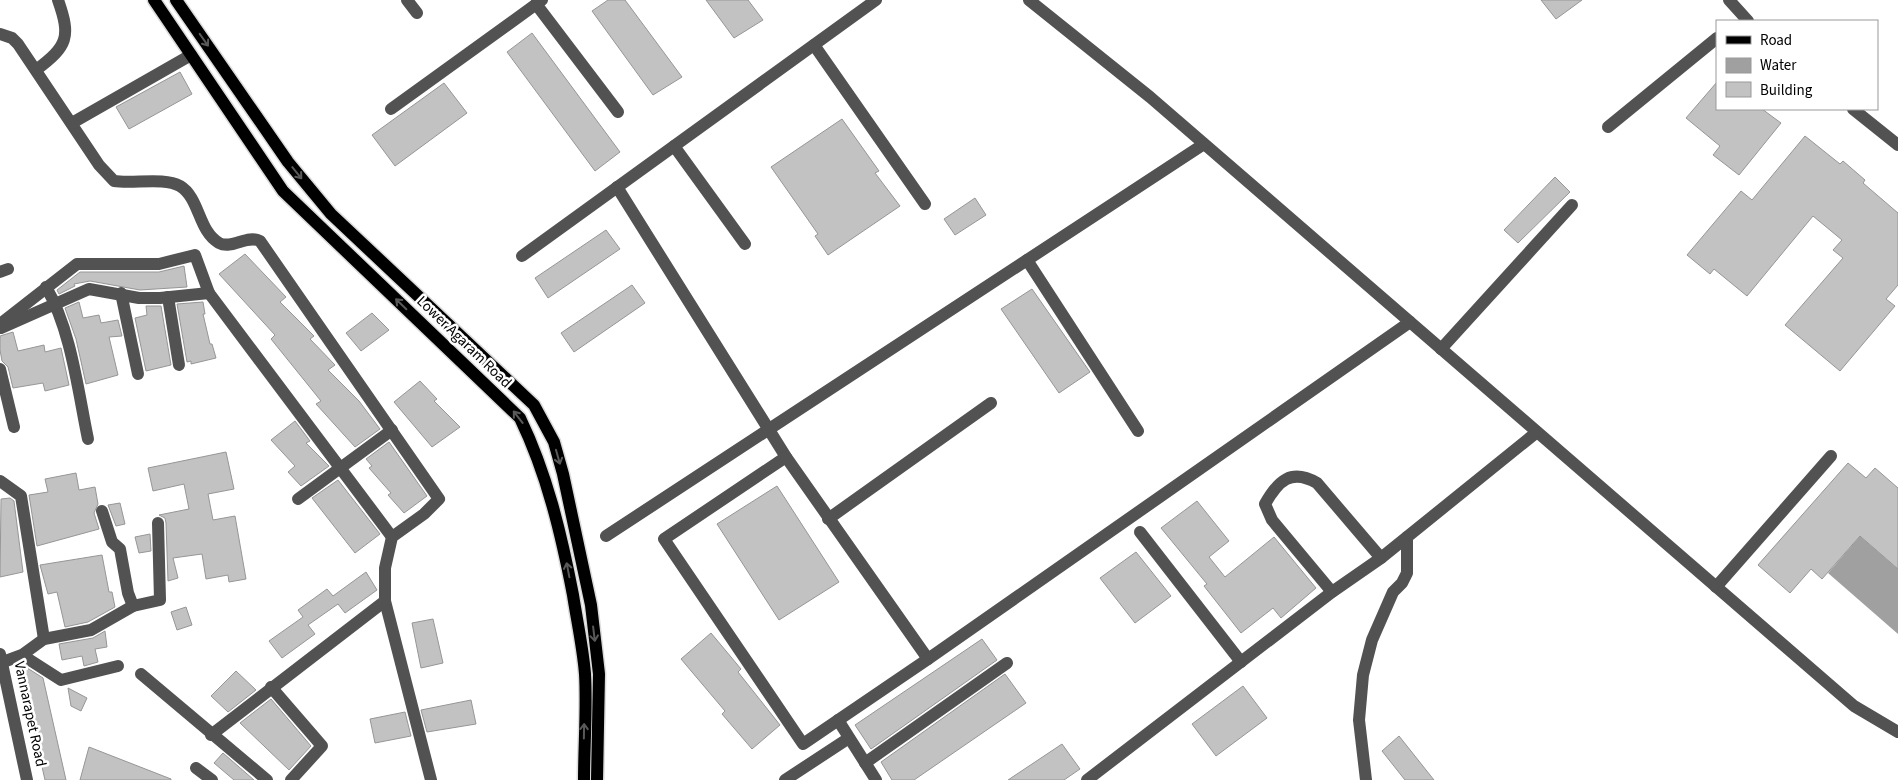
<svg xmlns="http://www.w3.org/2000/svg" width="1898" height="780" font-family="'Source Sans 3',sans-serif">
  <rect width="100%" height="100%" fill="#fff"/>
  <!-- water -->
  <path fill="#a0a0a0" d="M 1860,536 L 1898,569 L 1898,634 L 1828,573 Z"/>
  <!-- building -->
  <g fill="#c2c2c2" stroke="#969696">
    <path d="M 608,0 L 625,0 L 682,77 L 653,95 L 592,11 Z"/>
    <path d="M 706,0 L 748,0 L 763,20 L 734,38 Z"/>
    <path d="M 1541,0 L 1582,0 L 1556,19 Z"/>
    <path d="M 532,33 L 620,152 L 595,171 L 507,52 Z"/>
    <path d="M 180,72 L 192,94 L 129,129 L 116,107 Z"/>
    <path d="M 1717,82 L 1717,109 L 1762,109 L 1781,123 L 1739,175 L 1713,155 L 1720,146 L 1686,118 Z"/>
    <path d="M 444,83 L 467,113 L 395,166 L 372,135 Z"/>
    <path d="M 842,119 L 879,171 L 875,173 L 900,206 L 828,255 L 815,236 L 818,234 L 771,167 Z"/>
    <path d="M 1805,136 L 1840,164 L 1843,161 L 1865,180 L 1863,183 L 1898,213 L 1898,285 L 1886,299 L 1895,306 L 1840,371 L 1785,325 L 1843,258 L 1833,250 L 1842,240 L 1813,216 L 1747,296 L 1714,269 L 1710,274 L 1687,255 L 1741,191 L 1752,200 Z"/>
    <path d="M 1555,177 L 1570,192 L 1518,243 L 1504,230 Z"/>
    <path d="M 975,198 L 986,215 L 955,235 L 944,219 Z"/>
    <path d="M 606,230 L 620,249 L 548,298 L 535,278 Z"/>
    <path d="M 245,254 L 286,297 L 280,302 L 314,336 L 310,339 L 335,365 L 328,370 L 359,401 L 380,429 L 355,447 L 316,404 L 321,401 L 271,339 L 275,335 L 219,274 Z"/>
    <path d="M 184,266 L 187,287 L 140,290 L 90,281 L 74,284 L 75,286 L 59,294 L 57,290 L 80,272 L 159,272 Z"/>
    <path d="M 632,285 L 645,303 L 574,352 L 561,333 Z"/>
    <path d="M 1032,289 L 1090,372 L 1059,393 L 1001,309 Z"/>
    <path d="M 79,302 L 83,318 L 99,315 L 101,323 L 118,320 L 122,336 L 109,337 L 118,375 L 86,384 L 76,339 L 65,308 Z"/>
    <path d="M 203,302 L 205,314 L 203,314 L 210,344 L 212,344 L 216,358 L 191,364 L 191,361 L 187,362 L 177,304 Z"/>
    <path d="M 146,306 L 161,306 L 171,365 L 146,371 L 135,318 L 147,315 Z"/>
    <path d="M 372,313 L 389,330 L 361,351 L 346,333 Z"/>
    <path d="M 13,332 L 18,351 L 44,345 L 45,352 L 61,348 L 69,385 L 45,391 L 43,383 L 13,388 L 8,367 L 2,361 L 0,350 L 0,336 Z"/>
    <path d="M 420,381 L 437,399 L 434,401 L 460,427 L 432,447 L 394,402 Z"/>
    <path d="M 295,421 L 310,441 L 306,443 L 329,466 L 301,486 L 288,472 L 295,466 L 271,440 Z"/>
    <path d="M 389,442 L 427,496 L 404,513 L 388,495 L 391,493 L 369,468 L 372,466 L 366,459 Z"/>
    <path d="M 226,452 L 234,489 L 208,494 L 213,520 L 235,516 L 246,579 L 229,582 L 228,575 L 206,579 L 202,554 L 173,558 L 178,578 L 168,581 L 166,523 L 165,518 L 159,515 L 189,509 L 184,484 L 153,491 L 148,468 Z"/>
    <path d="M 1848,463 L 1866,478 L 1875,468 L 1898,488 L 1898,569 L 1860,536 L 1822,579 L 1811,569 L 1790,593 L 1758,565 Z"/>
    <path d="M 76,473 L 79,490 L 95,487 L 98,504 L 94,513 L 99,529 L 37,546 L 29,495 L 48,492 L 45,479 Z"/>
    <path d="M 338,480 L 380,534 L 355,553 L 312,498 Z"/>
    <path d="M 777,486 L 839,582 L 779,620 L 717,524 Z"/>
    <path d="M 10,498 L 14,501 L 23,572 L 0,577 L 1,499 Z"/>
    <path d="M 1197,501 L 1229,541 L 1209,557 L 1225,577 L 1274,537 L 1316,588 L 1281,618 L 1273,608 L 1241,633 L 1204,586 L 1207,584 L 1161,528 Z"/>
    <path d="M 120,503 L 125,524 L 116,526 L 108,505 Z"/>
    <path d="M 150,534 L 151,551 L 139,553 L 135,537 Z"/>
    <path d="M 1136,552 L 1171,596 L 1135,623 L 1100,578 Z"/>
    <path d="M 102,555 L 109,592 L 112,592 L 115,607 L 88,622 L 65,627 L 57,592 L 48,594 L 40,565 Z"/>
    <path d="M 366,572 L 377,590 L 345,613 L 338,604 L 308,625 L 315,634 L 282,658 L 269,641 L 303,617 L 298,610 L 327,589 L 333,596 Z"/>
    <path d="M 186,607 L 192,625 L 177,630 L 171,612 Z"/>
    <path d="M 433,619 L 443,663 L 421,668 L 412,623 Z"/>
    <path d="M 105,631 L 107,647 L 95,649 L 98,662 L 84,666 L 82,656 L 62,660 L 59,644 L 93,638 Z"/>
    <path d="M 711,633 L 741,669 L 738,672 L 780,725 L 752,749 L 722,714 L 725,711 L 681,659 Z"/>
    <path d="M 982,639 L 997,660 L 871,749 L 855,725 Z"/>
    <path d="M 21,664 L 43,678 L 66,780 L 45,780 L 19,665 Z"/>
    <path d="M 236,671 L 256,690 L 228,712 L 211,696 Z"/>
    <path d="M 1005,674 L 1026,703 L 914,780 L 892,780 L 881,762 Z"/>
    <path d="M 1243,686 L 1267,718 L 1216,756 L 1192,724 Z"/>
    <path d="M 68,688 L 87,698 L 81,711 L 71,706 Z"/>
    <path d="M 271,699 L 311,746 L 289,770 L 240,723 Z"/>
    <path d="M 471,700 L 476,724 L 427,732 L 421,710 Z"/>
    <path d="M 405,712 L 411,736 L 375,743 L 370,719 Z"/>
    <path d="M 1399,736 L 1434,780 L 1405,780 L 1382,751 Z"/>
    <path d="M 1062,744 L 1080,769 L 1064,780 L 1008,780 Z"/>
    <path d="M 89,747 L 171,779 L 171,780 L 80,780 Z"/>
    <path d="M 223,753 L 254,780 L 234,780 L 214,763 Z"/>
  </g>
  <g fill="none" stroke-linecap="round" stroke-linejoin="round">
    <defs>
      <g id="major">
        <path d="M 154,0 L 283,191 L 520,418 C 547,474 561,533 573,595 C 577,621 583,648 585,674 C 587,709 584,745 584,780"/>
        <path d="M 176,0 L 288,162 L 331,214 L 534,405 L 554,442 L 563,474 L 591,605 L 599,674 L 597,780"/>
      </g>
    </defs>
    <!-- major casing -->
    <use href="#major" stroke="#dbdbdb" stroke-width="15"/>
    <!-- minor -->
    <g stroke="#525252" stroke-width="12">
      <path d="M 407,0 L 417,13"/>
      <path d="M 1029,0 L 1150,97 L 1854,706 L 1898,732"/>
      <path d="M 1729,0 L 1748,21"/>
      <path d="M 536,4 L 618,112"/>
      <path d="M 0,34 L 12,38 L 18,44 L 99,165 L 114,181 C 133,184 164,177 180,186 C 200,198 198,231 219,243 C 232,250 247,234 260,241 L 439,499 L 424,514 L 392,537 L 385,568 L 385,601 L 431,780"/>
      <path d="M 814,45 L 925,204"/>
      <path d="M 36,70 C 68,46 71,37 58,0"/>
      <path d="M 391,109 L 542,0"/>
      <path d="M 1853,109 L 1898,145"/>
      <path d="M 72,123 L 191,55"/>
      <path d="M 1608,127 L 1717,38"/>
      <path d="M 674,146 L 745,244"/>
      <path d="M 617,187 L 786,457 L 928,659"/>
      <path d="M 522,256 L 876,0"/>
      <path d="M 1027,260 L 1138,431"/>
      <path d="M 0,272 L 8,269"/>
      <path d="M 46,287 C 71,329 78,391 88,439"/>
      <path d="M 121,293 L 138,374"/>
      <path d="M 168,297 L 179,365"/>
      <path d="M 0,324 L 77,264 L 159,264 L 195,255 L 209,293 L 392,537"/>
      <path d="M 1,328 L 89,289 L 139,298 L 160,298 L 209,293"/>
      <path d="M 1441,349 L 1572,205"/>
      <path d="M 0,369 L 14,427"/>
      <path d="M 786,457 L 664,539 L 803,744 L 928,659 L 1410,322"/>
      <path d="M 0,481 L 21,496 L 44,639"/>
      <path d="M 298,499 L 392,430"/>
      <path d="M 102,511 L 112,542 L 120,549 L 128,593 L 133,606"/>
      <path d="M 828,519 L 991,403"/>
      <path d="M 1140,532 L 1241,662"/>
      <path d="M 606,536 L 1204,144"/>
      <path d="M 1716,587 L 1831,456"/>
      <path d="M 1332,592 L 1272,520 L 1265,504 C 1278,481 1291,468 1317,483 L 1381,558"/>
      <path d="M 0,654 L 27,780"/>
      <path d="M 22,655 L 61,680 L 118,666"/>
      <path d="M 3,662 L 22,655 L 44,639 L 91,630 L 133,606 L 160,600 L 158,523"/>
      <path d="M 141,674 L 267,780"/>
      <path d="M 271,687 L 322,746 L 291,780"/>
      <path d="M 838,720 L 876,780"/>
      <path d="M 211,735 L 385,601"/>
      <path d="M 865,763 L 1007,663"/>
      <path d="M 196,768 L 212,780"/>
      <path d="M 785,780 L 849,738"/>
      <path d="M 1087,780 L 1332,592 L 1381,558 L 1537,432"/>
      <path d="M 1366,780 L 1359,720 L 1363,675 L 1372,640 L 1393,592 L 1402,583 L 1407,573 L 1407,537"/>
    </g>
    <!-- major -->
    <use href="#major" stroke="#000" stroke-width="12"/>
  </g>
  <!-- one-way arrows -->
  <defs><path id="oneway-shaft" d="M-6 0H5M1.5-3L5.5 0L1.5 3" fill="none" stroke-width="1.6" stroke-linecap="round" stroke-linejoin="round" transform="scale(1.25)"/></defs>
  <g stroke="#595959">
    <use href="#oneway-shaft" transform="translate(204 40) rotate(55)"/>
    <use href="#oneway-shaft" transform="translate(297 173) rotate(51)"/>
    <use href="#oneway-shaft" transform="translate(401 304) rotate(-136)"/>
    <use href="#oneway-shaft" transform="translate(518 417) rotate(-128)"/>
    <use href="#oneway-shaft" transform="translate(558 457) rotate(74)"/>
    <use href="#oneway-shaft" transform="translate(568 570) rotate(-101)"/>
    <use href="#oneway-shaft" transform="translate(594 634) rotate(83)"/>
    <use href="#oneway-shaft" transform="translate(584 731) rotate(-89)"/>
  </g>
  <g text-anchor="middle" dominant-baseline="central" stroke-width="5" stroke-linejoin="round" paint-order="stroke">
    <!-- street labels -->
    <g font-size="15" fill="#000" stroke="#fff">
      <text transform="translate(464 342) rotate(44)">Lower Agaram Road</text>
      <text transform="translate(30 714) rotate(78)">Vannarapet Road</text>
    </g>
  </g>
  <!-- legend -->
  <rect x="1716" y="20" width="162" height="90" fill="#ffffff" stroke="#999999"/>
  <rect x="1726" y="36" width="25" height="8" fill="#000000" stroke="#999999"/>
  <text x="1760" y="45" font-size="15" fill="#000000">Road</text>
  <rect x="1726" y="58" width="25" height="15" fill="#a0a0a0" stroke="#999999"/>
  <text x="1760" y="70" font-size="15" fill="#000000">Water</text>
  <rect x="1726" y="82" width="25" height="15" fill="#c2c2c2" stroke="#999999"/>
  <text x="1760" y="95" font-size="15" fill="#000000">Building</text>
</svg>
